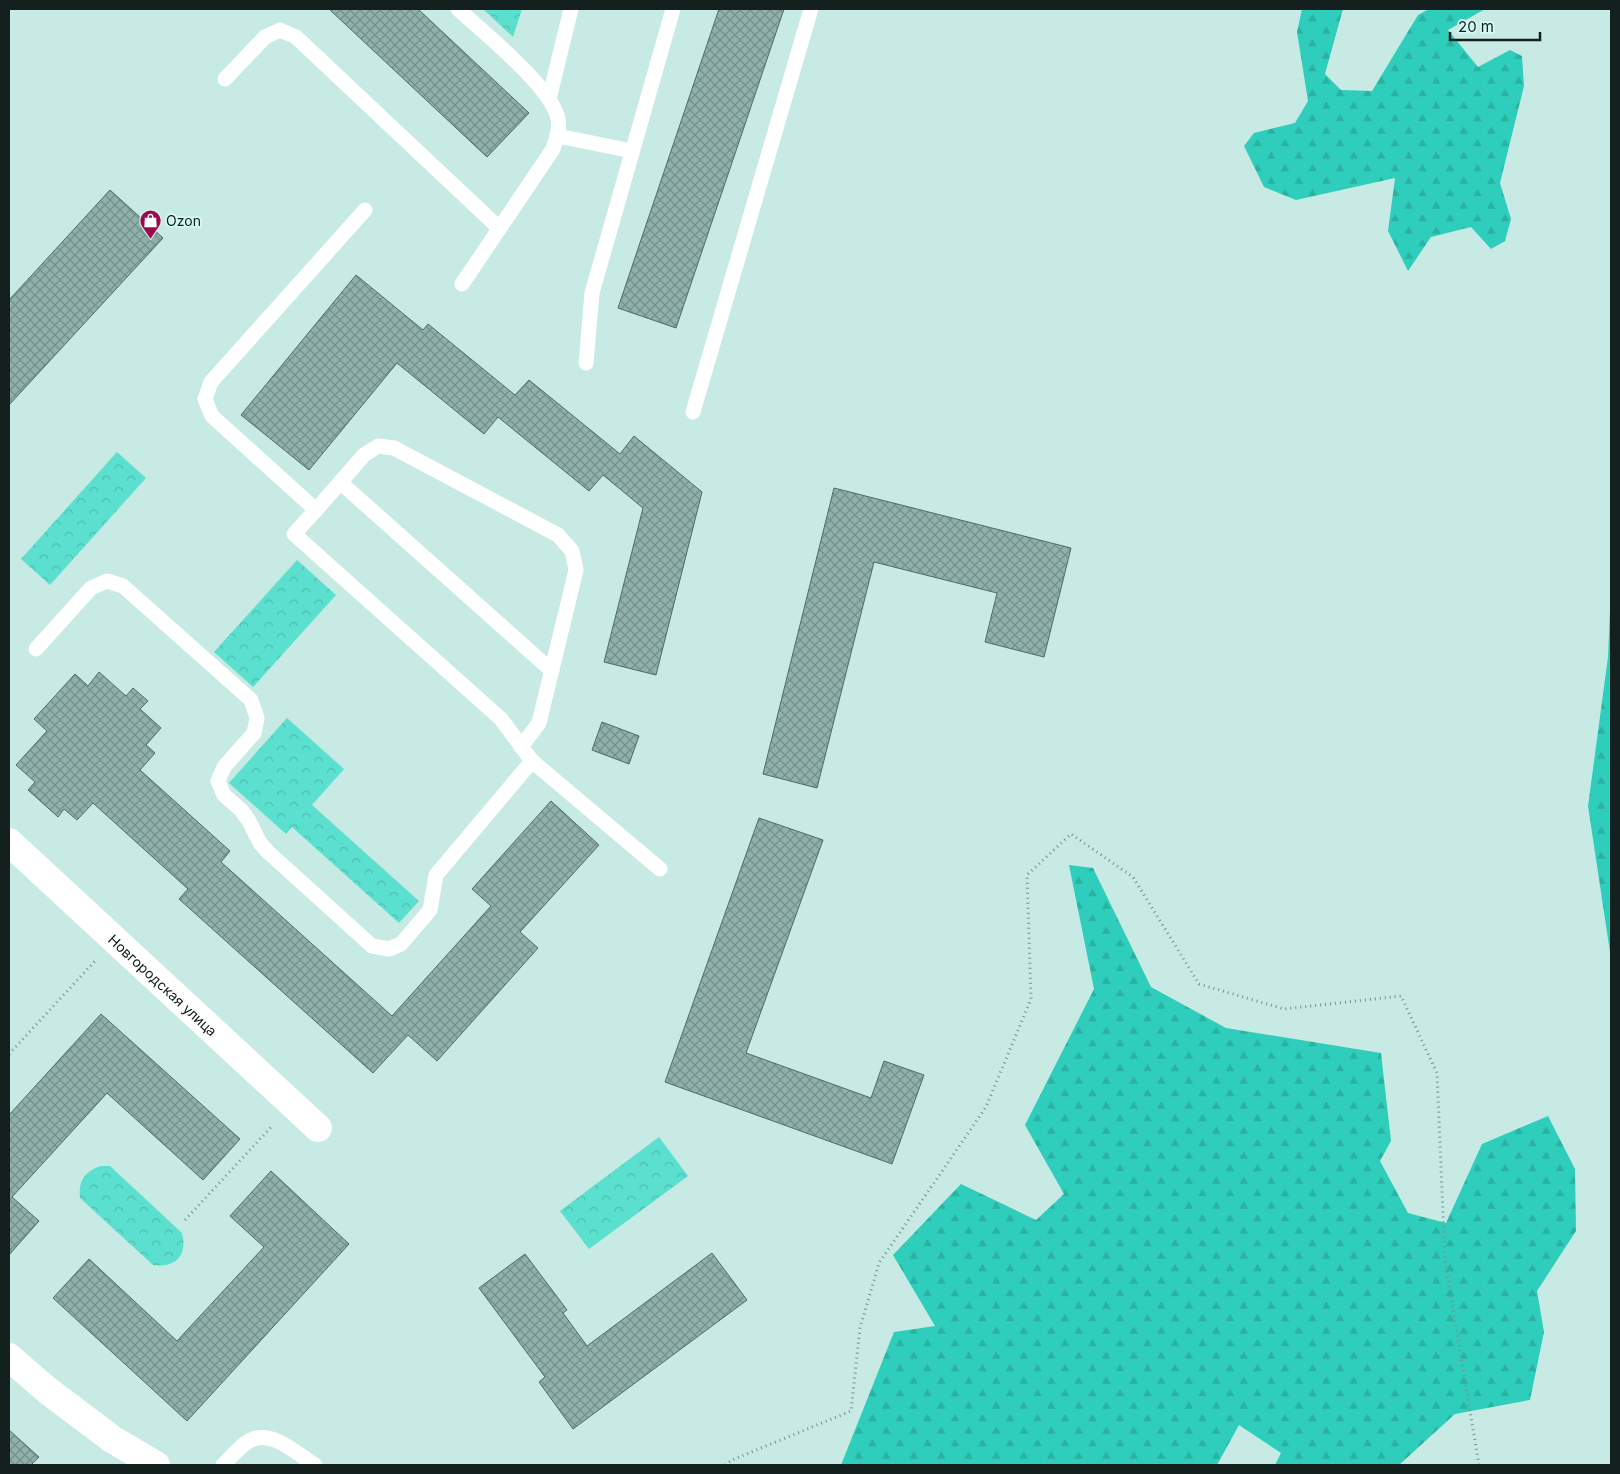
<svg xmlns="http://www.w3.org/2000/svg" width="1620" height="1474" font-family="Inter,sans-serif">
  <defs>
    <pattern id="forest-firs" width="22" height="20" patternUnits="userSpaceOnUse" patternTransform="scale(1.25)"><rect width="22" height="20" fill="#2fcebc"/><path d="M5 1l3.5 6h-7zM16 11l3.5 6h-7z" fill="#29b1a1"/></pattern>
    <pattern id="park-crowns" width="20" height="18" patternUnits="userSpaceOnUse" patternTransform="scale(1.25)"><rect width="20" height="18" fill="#5bdfce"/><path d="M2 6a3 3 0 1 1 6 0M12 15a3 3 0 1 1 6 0" fill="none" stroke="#4ebfb0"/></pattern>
    <pattern id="building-cross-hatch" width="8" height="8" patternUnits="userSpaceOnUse" patternTransform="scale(1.25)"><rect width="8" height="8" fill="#90b1ab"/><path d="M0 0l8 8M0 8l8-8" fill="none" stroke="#74908b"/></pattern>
  </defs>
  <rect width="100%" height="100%" fill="#c7eae4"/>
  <!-- forest -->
  <g fill="url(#forest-firs)">
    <path d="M 1302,9 L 1343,9 L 1325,74 L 1341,90 L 1372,91 L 1418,15 L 1429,9 L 1485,9 L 1448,30 L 1478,67 L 1510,50 L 1522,56 L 1524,86 L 1500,183 L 1511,219 L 1505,241 L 1491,249 L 1471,227 L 1431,237 L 1408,271 L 1388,231 L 1395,178 L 1296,200 L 1264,187 L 1244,146 L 1254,133 L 1295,123 L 1308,101 L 1297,32 Z"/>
    <path d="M 1611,585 L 1611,959 L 1588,806 L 1608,657 Z"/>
    <path d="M 1069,865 L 1093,868 L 1151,987 L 1226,1028 L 1381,1053 L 1391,1141 L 1380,1161 L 1408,1213 L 1446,1223 L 1482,1144 L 1548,1116 L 1575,1169 L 1576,1231 L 1537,1291 L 1544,1332 L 1530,1400 L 1455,1414 L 1399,1465 L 1275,1465 L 1281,1453 L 1239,1425 L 1217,1465 L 841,1465 L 894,1332 L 935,1326 L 893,1255 L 961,1184 L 1036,1220 L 1064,1194 L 1025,1125 L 1094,989 Z"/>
  </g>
  <!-- park -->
  <g fill="url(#park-crowns)">
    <path d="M 483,9 L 522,9 L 513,37 Z"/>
    <path d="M 117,452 L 146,478 L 50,585 L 21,559 Z"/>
    <path d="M 297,560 L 336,595 L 253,687 L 214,652 Z"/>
    <path d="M 287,718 L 344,769 L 312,805 L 419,901 L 399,923 L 292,827 L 286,834 L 229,783 Z"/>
    <path d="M 659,1137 L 688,1176 L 589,1249 L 560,1211 Z"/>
    <path d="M 101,1166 L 110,1166 L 182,1233 C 188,1256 175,1268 153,1265 L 80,1198 C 78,1181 85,1171 101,1166 Z"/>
  </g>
  <!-- building -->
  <g fill="url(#building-cross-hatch)" stroke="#4d6c67">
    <path d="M 329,9 L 418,9 L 529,113 L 487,157 Z"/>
    <path d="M 719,9 L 784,9 L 676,328 L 618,308 Z"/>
    <path d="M 110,190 L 163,238 L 9,405 L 9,300 Z"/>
    <path d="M 356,275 L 423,330 L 428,324 L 515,395 L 529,380 L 620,454 L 634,436 L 702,492 L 656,675 L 604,662 L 643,508 L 603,475 L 589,491 L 498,417 L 484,434 L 397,363 L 309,470 L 241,415 Z"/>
    <path d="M 834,488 L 1071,548 L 1044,657 L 985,642 L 997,593 L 874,562 L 817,788 L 763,774 Z"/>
    <path d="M 99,672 L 126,696 L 133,688 L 148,701 L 140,709 L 161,728 L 146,745 L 155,753 L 140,770 L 230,851 L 221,862 L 392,1016 L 491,906 L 472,889 L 551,801 L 599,845 L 520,932 L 538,948 L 437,1061 L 408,1035 L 373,1073 L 179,899 L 188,889 L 93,803 L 77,820 L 64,809 L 58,817 L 28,790 L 35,782 L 16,765 L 47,731 L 34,719 L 75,674 L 88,686 Z"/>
    <path d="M 602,722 L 639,736 L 629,764 L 592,750 Z"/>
    <path d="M 759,818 L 823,840 L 746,1053 L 871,1098 L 884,1061 L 924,1075 L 892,1164 L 665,1082 Z"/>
    <path d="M 101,1014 L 240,1139 L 203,1180 L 107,1093 L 12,1197 L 39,1221 L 9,1255 L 9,1115 Z"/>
    <path d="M 271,1171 L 349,1244 L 187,1421 L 53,1298 L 89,1259 L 177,1341 L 264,1247 L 230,1216 Z"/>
    <path d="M 712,1253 L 747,1300 L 573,1429 L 539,1382 L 545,1377 L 479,1288 L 525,1254 L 567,1310 L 563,1313 L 587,1346 Z"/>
    <path d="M 9,1430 L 39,1457 L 31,1465 L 9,1465 Z"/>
  </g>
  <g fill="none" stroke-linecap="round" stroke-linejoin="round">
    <!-- path -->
    <g stroke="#78918d" stroke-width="3" stroke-dasharray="1 4" stroke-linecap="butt">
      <path d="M 9,1054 L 95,961"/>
      <path d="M 185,1220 L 273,1125"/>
      <path d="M 725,1465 L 732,1460 L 851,1411 L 860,1328 L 879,1263 L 986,1107 L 1031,999 L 1027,875 L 1071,834 L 1133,877 L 1199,984 L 1284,1009 L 1401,996 L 1437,1073 L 1445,1261 L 1479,1465"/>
    </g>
    <!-- service -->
    <g stroke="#fff" stroke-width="15">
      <path d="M 458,9 C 483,32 552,87 558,119 C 560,130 556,140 553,149 L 462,284"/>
      <path d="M 225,79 L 265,37 L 280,30 L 296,37 L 499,228"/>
      <path d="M 549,99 L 571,9"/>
      <path d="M 558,136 L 632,151"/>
      <path d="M 365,210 L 211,382 L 205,399 L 212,416 L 316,510 L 294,534 L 501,719 L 532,761 L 660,869"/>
      <path d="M 586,363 L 592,293 L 673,9"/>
      <path d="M 693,412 L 811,9"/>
      <path d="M 340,482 L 552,671"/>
      <path d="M 316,510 L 364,455 L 378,446 L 394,448 L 558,535 L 572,551 L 576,570 L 539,723 L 521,747"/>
      <path d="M 36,649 L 91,588 L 107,581 L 123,586 L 251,700 L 257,718 L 254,733 L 224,767 L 218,781 L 224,795 L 241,810 L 249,821 L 260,843 L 268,852 L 372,946 L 389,949 L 401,944 L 430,910 L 436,875 L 532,761"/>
      <path d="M 223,1465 C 231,1457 239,1447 249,1441 C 271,1428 297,1454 315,1465"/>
    </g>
    <!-- minor -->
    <g stroke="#fff" stroke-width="28">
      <path id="s1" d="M 9,842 L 318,1128"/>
      <path d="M 9,1357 L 47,1390 L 112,1439 L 156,1465"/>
    </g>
  </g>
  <!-- icons -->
  <defs>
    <symbol id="shop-pin" viewBox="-11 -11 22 30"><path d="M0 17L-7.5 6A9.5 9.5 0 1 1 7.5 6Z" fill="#a0084d" stroke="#d4f7f1"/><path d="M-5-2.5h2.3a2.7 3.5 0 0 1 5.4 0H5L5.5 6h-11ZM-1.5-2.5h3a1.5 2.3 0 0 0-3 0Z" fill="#fff"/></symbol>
  </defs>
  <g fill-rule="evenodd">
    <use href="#shop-pin" x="138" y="208" width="25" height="34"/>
  </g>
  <g text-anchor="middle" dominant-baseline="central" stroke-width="4" stroke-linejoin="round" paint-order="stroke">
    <!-- poi labels -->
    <g font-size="14" fill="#13201e" stroke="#d4f7f1" text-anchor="start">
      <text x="166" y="220">Ozon</text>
    </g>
    <!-- street labels -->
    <g font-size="14" fill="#13201e" stroke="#d4f7f1">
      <text stroke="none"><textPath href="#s1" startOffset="210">Новгородская улица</textPath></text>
    </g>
  </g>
  <!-- border -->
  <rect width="1620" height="1474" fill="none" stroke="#13201e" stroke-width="20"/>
  <!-- scale -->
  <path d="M1450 32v8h90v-8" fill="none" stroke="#13201e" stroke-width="2.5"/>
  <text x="1458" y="32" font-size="15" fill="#13201e" stroke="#d4f7f1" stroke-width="4" paint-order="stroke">20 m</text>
</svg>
